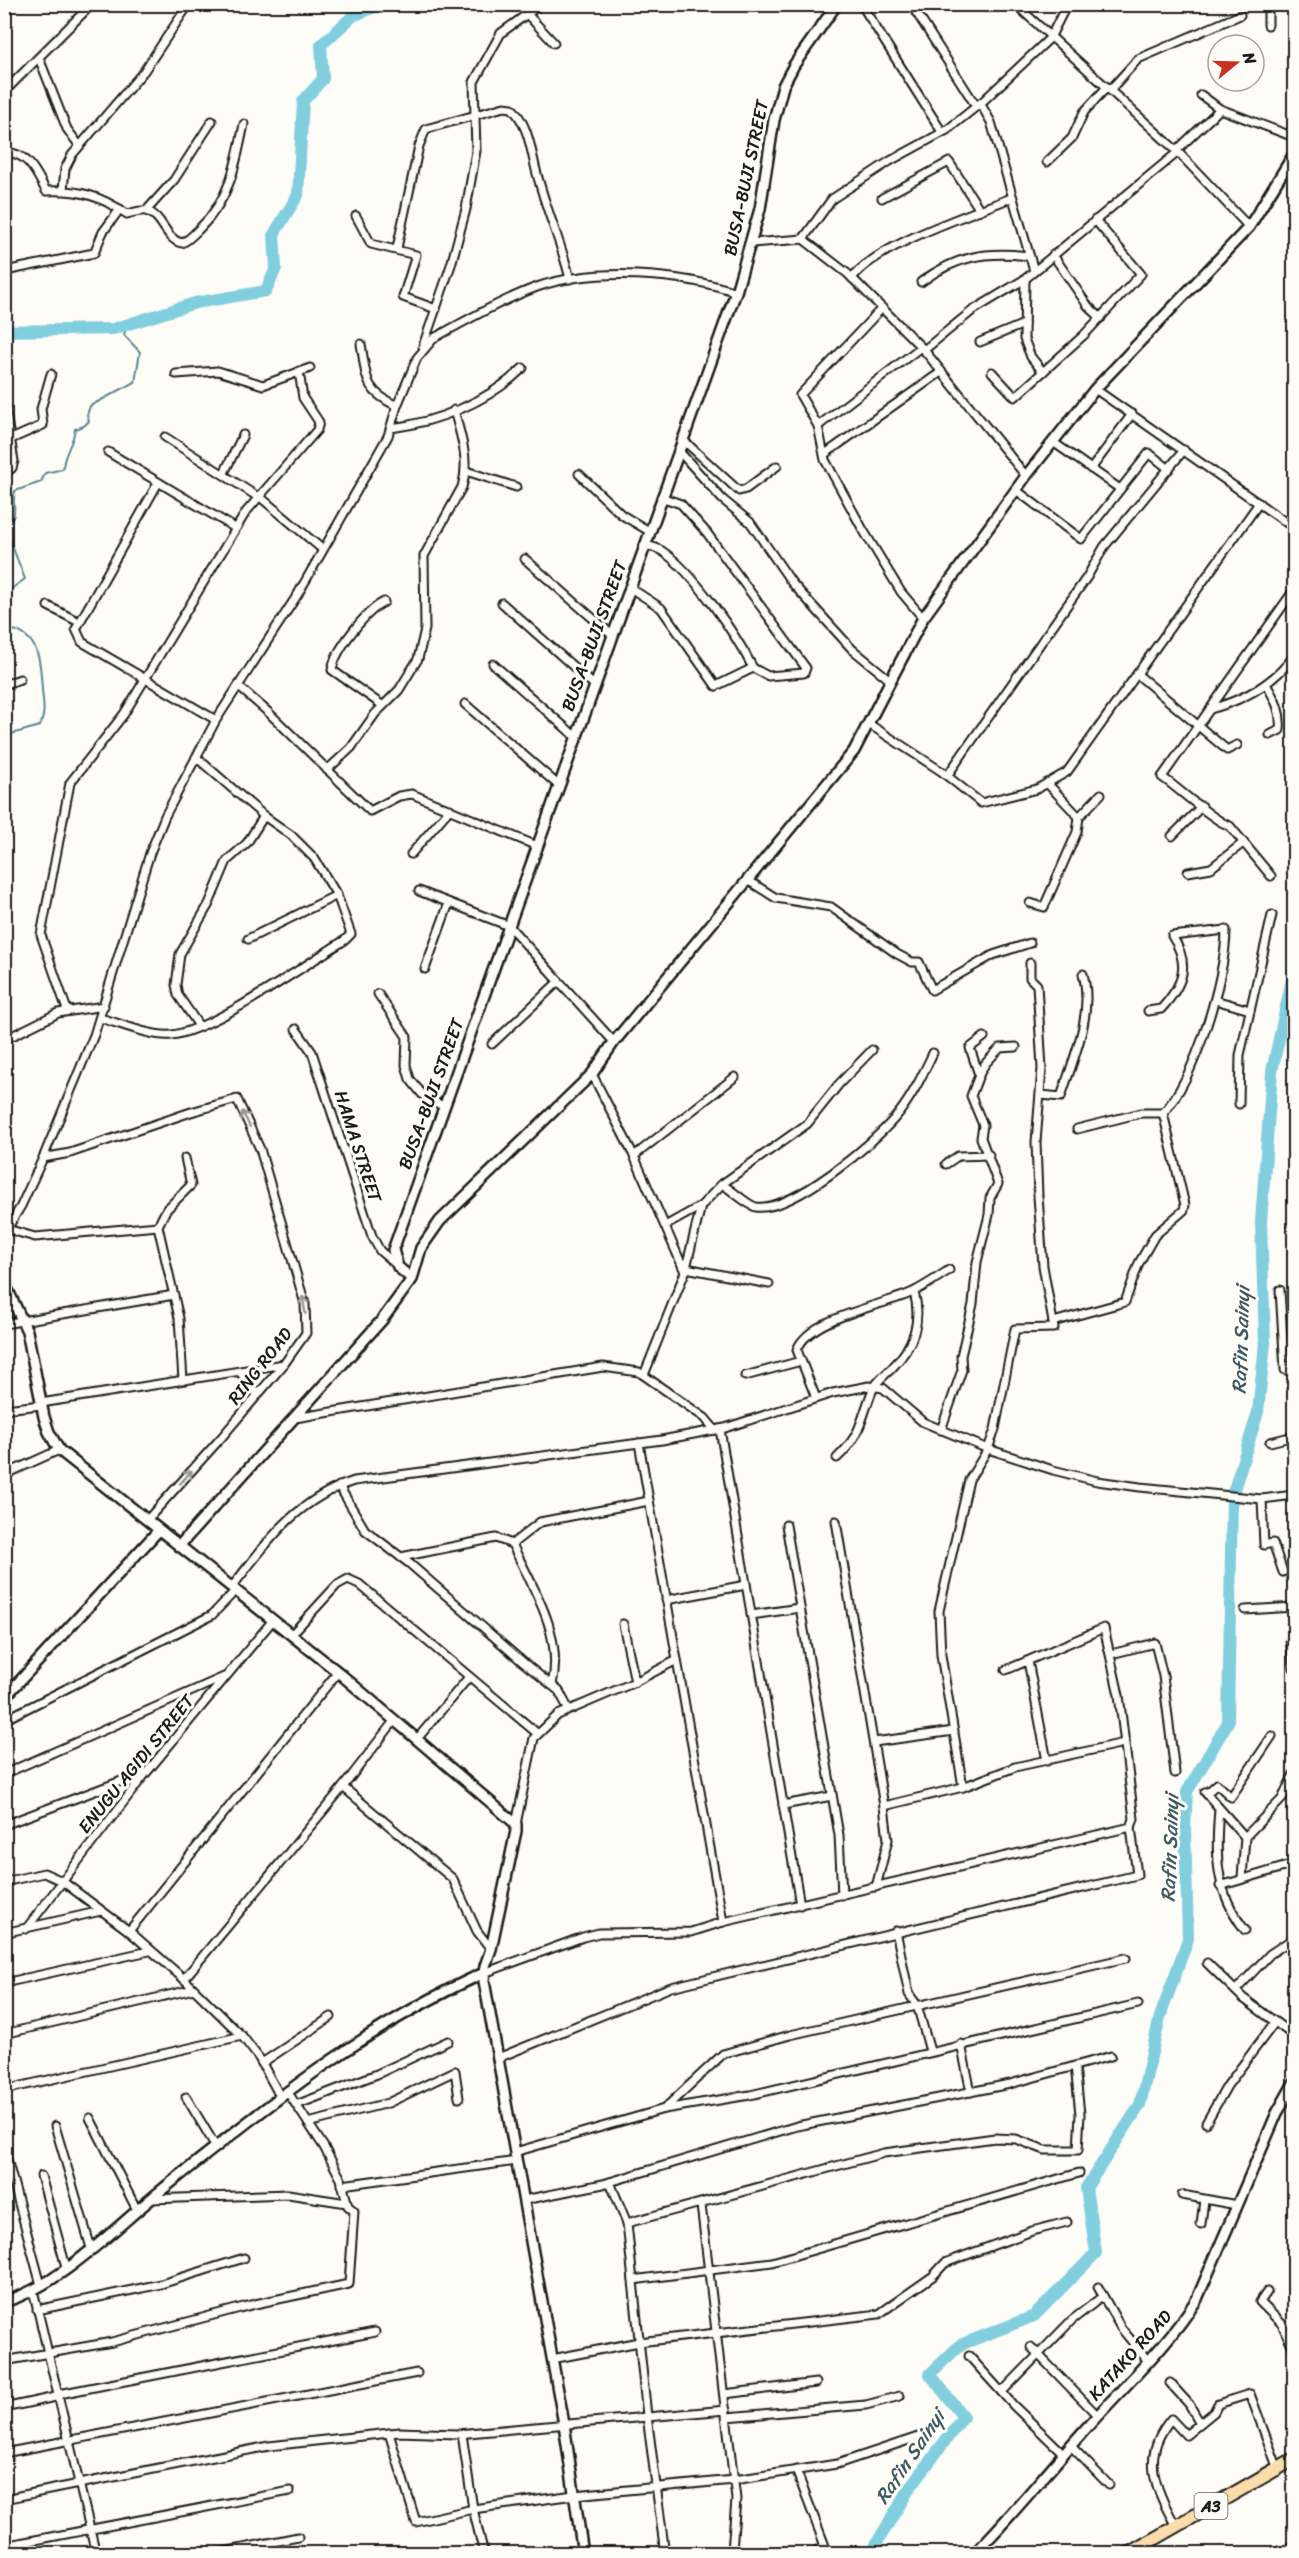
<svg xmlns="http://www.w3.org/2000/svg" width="1299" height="2558" font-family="Sriracha,sans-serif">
  <rect width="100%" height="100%" fill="#fdfcf7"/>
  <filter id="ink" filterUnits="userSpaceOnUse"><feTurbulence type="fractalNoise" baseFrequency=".0167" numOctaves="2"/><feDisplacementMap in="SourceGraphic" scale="12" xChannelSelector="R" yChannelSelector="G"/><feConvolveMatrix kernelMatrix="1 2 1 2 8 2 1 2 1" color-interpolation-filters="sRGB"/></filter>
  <g filter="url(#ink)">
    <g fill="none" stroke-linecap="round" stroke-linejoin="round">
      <!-- stream -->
      <g stroke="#598791" stroke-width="2">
        <path d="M 4,594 L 25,579 L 9,538 L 6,524 C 20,518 11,503 15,491 L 41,482 L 45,473 L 63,469 C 63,454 73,445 75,429 L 84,426 L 89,421 L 87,415 L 90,406 L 135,382 L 140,352 L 124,335 L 127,325"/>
        <path d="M 4,628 C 40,632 40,661 42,689 C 43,703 46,712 40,726 L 8,735 L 4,739"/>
        <path d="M 4,754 L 4,770"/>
        <path d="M 4,770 L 12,783 L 9,815 L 4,827"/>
        <path d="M 4,864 L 4,875"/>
      </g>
      <!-- river -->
      <g stroke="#81cedf" stroke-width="12">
        <path d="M 4,331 L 113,329 L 195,303 L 266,291 L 276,268 L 274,234 L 298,195 L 303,101 L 323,79 L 321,45 L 353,16 L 382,4"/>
        <path d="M 870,2554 L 910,2488 L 963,2417 L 930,2374 L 960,2345 L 1034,2316 L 1096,2253 L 1086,2188 L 1140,2105 L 1160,2017 L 1188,1939 L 1185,1827 L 1187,1792 L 1228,1722 L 1232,1496 L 1258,1412 L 1265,1343 L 1261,1222 L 1272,1071 L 1294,970"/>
      </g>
      <defs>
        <g id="street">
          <path d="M 861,4 L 942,132"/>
          <path d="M 911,4 L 976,106"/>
          <path d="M 1015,4 L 1178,152 L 1249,227"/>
          <path d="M 1268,4 L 1268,25"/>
          <path d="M 526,13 L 554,43"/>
          <path d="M 39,58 L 67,129 L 79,145"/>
          <path d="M 1110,90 L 1138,59 L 1240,15"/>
          <path d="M 4,92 L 92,4"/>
          <path d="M 1201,95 L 1220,109 L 1294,137"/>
          <path d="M 980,103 L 991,122 L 1034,271"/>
          <path d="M 1176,151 L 1220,109"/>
          <path d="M 4,153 C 27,150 37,174 46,191 C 78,189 101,196 127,214 C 132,213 141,210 146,211 C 163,215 165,240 182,243 C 189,240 194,234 200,228 C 230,199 236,164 244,124"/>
          <path d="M 1047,162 L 1072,138 L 1084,112 L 1107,87"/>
          <path d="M 63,190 L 65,169 L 72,155 L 144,71 L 189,4"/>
          <path d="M 882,198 L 949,162 L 980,210"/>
          <path d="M 146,211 L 174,180 L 212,121"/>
          <path d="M 356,216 L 371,244 L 416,255 L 403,297 L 436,309"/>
          <path d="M 803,239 L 832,199 L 890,161 L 947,130 L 982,102 L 1050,38 L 1067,4"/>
          <path d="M 752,243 L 803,239 L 848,274 L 924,350 L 1026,476"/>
          <path d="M 397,248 L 419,146 L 426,129 L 504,107 L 512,108 C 531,128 531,156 539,181 C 548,215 562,245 570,279"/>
          <path d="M 1053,255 L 1088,306 L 1101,318"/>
          <path d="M 4,267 L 10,270 L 94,253 L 103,232 L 120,209"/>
          <path d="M 852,278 C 877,245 971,214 1011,198"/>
          <path d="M 1025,279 L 1024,339 L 1031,357 L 1043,372"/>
          <path d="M 921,282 C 956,256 985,251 1029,256"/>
          <path d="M 882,308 L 800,395 L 818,426 L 825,460 L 862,528 L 901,592 L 923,618"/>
          <path d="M 980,342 L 1024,324"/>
          <path d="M 361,344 C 367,378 363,390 397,406"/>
          <path d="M 423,346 L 451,265 L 466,209 L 476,151 L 474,82 L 501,33 L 541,4"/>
          <path d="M 924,350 L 972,311 L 1025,279 L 1178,152"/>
          <path d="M 992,372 L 1015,397 L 1084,335 L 1141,274 L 1095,220"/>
          <path d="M 176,374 L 218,371 L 263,385 L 310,368"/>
          <path d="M 1095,389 L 1294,528"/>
          <path d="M 4,402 L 14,461 L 12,468 L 4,474"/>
          <path d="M 818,426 L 921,347"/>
          <path d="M 391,428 C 438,422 488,402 523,368"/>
          <path d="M 165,437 L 258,497"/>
          <path d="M 682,439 L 739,491 L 746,489 L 777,466"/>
          <path d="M 9,440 L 43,425 L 41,409 L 51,374"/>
          <path d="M 1053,442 L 1120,489"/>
          <path d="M 678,450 L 722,499 L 750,522 L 792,583 L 852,649 L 890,680"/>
          <path d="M 108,452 L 235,528"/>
          <path d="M 825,454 L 941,372"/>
          <path d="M 1091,469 L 1132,414"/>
          <path d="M 466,471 L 516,487"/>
          <path d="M 224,473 L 243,435"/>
          <path d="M 579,474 L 622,515 L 649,531"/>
          <path d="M 158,483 L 76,629 L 82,642 L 216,720"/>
          <path d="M 1016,490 L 1081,539 L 1149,453 L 1169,469"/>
          <path d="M 259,496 L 322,549"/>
          <path d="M 644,545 C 650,546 657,548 662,551 C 693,571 736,635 753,668"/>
          <path d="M 525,559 L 612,635"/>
          <path d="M 629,587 L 661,608 L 716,686 L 753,668 L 768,676 L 804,673 L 806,668 L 707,533 L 681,504 L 661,497"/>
          <path d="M 502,603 L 594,685"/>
          <path d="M 48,606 L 79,622"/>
          <path d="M 493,664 L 576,737"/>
          <path d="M 1137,674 L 1227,750 L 1237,745"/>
          <path d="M 1266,684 C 1275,699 1282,712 1280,730 L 1270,735"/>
          <path d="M 4,685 L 20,679"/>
          <path d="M 238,686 L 268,712 L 370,811 L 399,796 L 412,794 L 537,846"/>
          <path d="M 465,704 L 558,785"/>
          <path d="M 382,705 L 332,670 C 335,650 366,611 384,602"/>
          <path d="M 1210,709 C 1244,700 1273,684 1294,656"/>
          <path d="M 869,724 L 941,771 L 981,803 L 1037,789 L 1067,772 L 1259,503"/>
          <path d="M 327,770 L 351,748 L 375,714 L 399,690 L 418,659 L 425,629 L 424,556 L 462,487 C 470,460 461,437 454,410"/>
          <path d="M 947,776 L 1087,577 L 1104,547 L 1184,450"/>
          <path d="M 1047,783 L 1079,817"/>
          <path d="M 1172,836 L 1202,806"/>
          <path d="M 411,854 L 450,809"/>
          <path d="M 1188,872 L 1211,868 L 1243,843"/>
          <path d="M 1271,876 L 1230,826 C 1215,822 1178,788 1162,777 L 1294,590"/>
          <path d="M 749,881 L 776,898 L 831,907 L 897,954 L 912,962 L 919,962 L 932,990 L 993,955 L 1030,943"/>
          <path d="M 419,891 L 509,926 L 614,1042"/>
          <path d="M 1030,903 L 1044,907 L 1077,832 L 1079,817 L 1101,794"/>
          <path d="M 248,939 L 337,895"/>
          <path d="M 425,969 L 449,903"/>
          <path d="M 378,994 L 407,1037 L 406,1065 L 410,1079 L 422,1094 L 444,1107"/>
          <path d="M 1215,1000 L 1250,1010"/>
          <path d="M 67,1010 L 41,935 L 70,783 L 124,714 L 246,512 L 317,430 L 319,422 L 303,398 L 299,371"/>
          <path d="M 100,1018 C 119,1023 152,1037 171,1035 C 211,1032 308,963 345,940 L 351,934 L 337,895 L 314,858 L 291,835 L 264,816 L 196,757"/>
          <path d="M 199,1026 L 178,995 L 176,985 L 180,954 L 209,904 L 227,861 L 247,843 L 264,816"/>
          <path d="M 296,1029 L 312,1052 L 372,1236 L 380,1251 L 398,1266"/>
          <path d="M 4,1040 L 58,1013 L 104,1006"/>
          <path d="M 492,1044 L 558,982"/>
          <path d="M 592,1074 L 634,1156 L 685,1272"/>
          <path d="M 979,1075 L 985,1064 L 1000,1048 L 1016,1047"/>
          <path d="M 1041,1095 L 1061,1097 C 1073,1059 1094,1015 1083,974"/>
          <path d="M 1239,1104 L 1240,1055 L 1272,915"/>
          <path d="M 1077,1129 L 1141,1113 L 1163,1113 C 1195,1079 1226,977 1226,930 L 1172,936 C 1191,965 1183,985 1161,1009 L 1148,1011"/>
          <path d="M 634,1156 L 735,1077"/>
          <path d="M 43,1158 L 70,1153 L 191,1112 L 237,1099 L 260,1149 L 305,1304 L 306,1333 L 284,1364 L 221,1438 L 147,1520"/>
          <path d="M 946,1164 L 958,1156 L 989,1155"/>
          <path d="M 722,1184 C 729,1188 749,1206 756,1207 C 793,1212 876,1142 899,1113 C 913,1095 923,1074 933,1053"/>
          <path d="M 665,1226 L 701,1206"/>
          <path d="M 7,1229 L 35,1237 L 158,1226"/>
          <path d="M 4,1234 L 21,1206 L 43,1158 L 94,1035 L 150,853 L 165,816 L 216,720 L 298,594 L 388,436 L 397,406 L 417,358 L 434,338 C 467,320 502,300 537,287 C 595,267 679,273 736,292"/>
          <path d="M 686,1268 L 769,1284"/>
          <path d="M 1280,1290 L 1285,1370 L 1294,1370"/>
          <path d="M 1053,1322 L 1125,1302 L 1139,1263 L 1155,1235 L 1184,1210 L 1185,1205 L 1163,1113"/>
          <path d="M 4,1324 L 174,1295"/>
          <path d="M 240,1372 L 258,1395"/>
          <path d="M 644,1375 L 685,1272 L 701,1206 L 722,1184 L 807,1124 L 839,1084 L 872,1050"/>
          <path d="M 745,1376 L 801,1361"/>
          <path d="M 183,1380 L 179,1318 L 158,1226 L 166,1210 L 191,1185 L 185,1158"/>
          <path d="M 816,1398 L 797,1350 C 809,1317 883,1306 913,1292 C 925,1286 937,1278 949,1270"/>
          <path d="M 41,1403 L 284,1364"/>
          <path d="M 4,1409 L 42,1405"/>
          <path d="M 295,1418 L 603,1367 L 639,1372 L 705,1418 L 715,1430"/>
          <path d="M 720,1429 L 800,1905"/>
          <path d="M 941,1430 L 962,1370 L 961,1356 L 973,1304 L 977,1262 L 989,1215 L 990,1198 L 998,1184 L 981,1138 L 983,1125 L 971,1096 L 979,1075 L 970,1048 L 984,1037"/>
          <path d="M 1270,1442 L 1294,1436"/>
          <path d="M 639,1443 L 723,1922"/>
          <path d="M 837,1458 C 862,1435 861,1418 873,1389 C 877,1381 886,1374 892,1368 C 913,1347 922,1321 914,1292"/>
          <path d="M 4,1475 L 59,1450"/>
          <path d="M 339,1486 L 365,1530 L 410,1564 L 524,1663 L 559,1691 L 569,1710"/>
          <path d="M 1262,1499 L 1264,1545 L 1273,1543 L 1283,1572"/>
          <path d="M 836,1521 L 884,1806 L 888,1840 L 876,1887"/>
          <path d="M 786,1525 L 839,1835 L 842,1895"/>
          <path d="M 512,1544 L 540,1522 L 649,1501"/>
          <path d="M 401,1557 L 496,1538 L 512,1544 C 533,1588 564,1635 552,1685"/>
          <path d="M 232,1587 C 267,1542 297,1499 354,1481 L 662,1440 L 725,1428 L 833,1393 L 869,1386 L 883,1388 L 923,1422 L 988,1449 L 1053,1470 L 1097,1481 L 1140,1487 L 1262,1499 L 1294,1495"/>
          <path d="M 666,1600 L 746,1585"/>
          <path d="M 1245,1610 L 1294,1607"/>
          <path d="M 751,1615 L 800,1608"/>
          <path d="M 623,1624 L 635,1682"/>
          <path d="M 291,1635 L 337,1585 L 348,1579 L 359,1584 L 538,1734"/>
          <path d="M 1290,1641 L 1294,1668"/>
          <path d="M 1111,1654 L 1155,1643 L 1163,1676 L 1175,1773"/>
          <path d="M 1028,1661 L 1047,1761"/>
          <path d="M 4,1720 L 212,1615 L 236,1590"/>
          <path d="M 417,1739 L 469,1677"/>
          <path d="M 874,1742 L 954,1731"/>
          <path d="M 4,1774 L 224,1677"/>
          <path d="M 343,1787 L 453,1879 L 477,1931 L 491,1949"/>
          <path d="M 963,1787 L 941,1655 L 939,1611 L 969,1480 L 988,1449 L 995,1429 L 1015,1329 L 1054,1328 L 1043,1266 L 1038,1196 L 1036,1142 L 1042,1068 L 1037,985 L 1030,978 L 1030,963"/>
          <path d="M 1205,1792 L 1245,1837"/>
          <path d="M 1207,1793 L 1217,1784 L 1231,1797 L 1272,1736"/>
          <path d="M 783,1805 L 832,1796"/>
          <path d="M 884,1806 L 963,1787 L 1015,1767 L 1124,1743"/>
          <path d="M 1219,1809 C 1215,1856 1215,1891 1245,1930"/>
          <path d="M 516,1824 L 534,1738 L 558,1715 L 635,1682 L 677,1660"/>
          <path d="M 4,1825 L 132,1777 L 142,1778"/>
          <path d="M 1242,1878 L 1245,1837 L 1282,1799 L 1294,1774"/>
          <path d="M 4,1882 L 44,1873 L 62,1881 L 129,1931 L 184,1979 L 242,2036 L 259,2058 L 280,2096"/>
          <path d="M 1220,1886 L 1294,1864"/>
          <path d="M 26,1929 L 142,1778 L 273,1620"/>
          <path d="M 129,1931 L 338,1672"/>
          <path d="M 896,1931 L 909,1994 L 917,2005 L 930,2051"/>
          <path d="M 4,1933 L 101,1911"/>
          <path d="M 1207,1963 L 1243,1998 L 1294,2036"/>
          <path d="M 484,1973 L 583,1937 L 599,1933 L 691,1932 L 723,1922 L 1131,1827"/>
          <path d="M 184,1979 L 343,1787 L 394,1721"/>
          <path d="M 4,1983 L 149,1951"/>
          <path d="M 1236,1990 L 1270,1954 L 1294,1938"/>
          <path d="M 4,2034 L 194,1989"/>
          <path d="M 961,2044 L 971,2092"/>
          <path d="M 498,2058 L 671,1987 L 1137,1875 L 1131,1827 L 1134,1819 L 1119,1695 L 1104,1628 L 1006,1670"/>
          <path d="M 262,2063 L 331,2017"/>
          <path d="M 4,2090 L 242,2036"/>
          <path d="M 186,2097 L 216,2147"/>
          <path d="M 296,2105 L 377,2074 L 448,2041"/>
          <path d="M 664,2109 L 723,2054 L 790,2035 L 1126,1958"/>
          <path d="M 90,2118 L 137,2210"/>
          <path d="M 308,2123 L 388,2103 L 455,2071 L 459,2098"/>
          <path d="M 1206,2123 L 1227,2086 L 1275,2022"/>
          <path d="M 55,2126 L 91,2248"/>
          <path d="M 4,2148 L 41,2285"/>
          <path d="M 515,2152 L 664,2109 L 750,2095 L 1138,2004"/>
          <path d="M 41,2176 L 66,2267"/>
          <path d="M 610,2182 L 627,2223 L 647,2416 L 665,2554"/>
          <path d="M 342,2185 L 517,2161"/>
          <path d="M 1182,2195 L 1237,2205"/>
          <path d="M 151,2199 L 288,2194 L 347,2203"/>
          <path d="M 524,2200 L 603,2184 L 797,2126 L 1010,2084 L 1111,2056"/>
          <path d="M 701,2205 L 736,2499 L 732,2551"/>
          <path d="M 627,2223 L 884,2153 L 995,2138 L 1016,2139 L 1045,2150 L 1078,2150 L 1080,2114 L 1075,2066"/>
          <path d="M 1201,2224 L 1204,2200"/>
          <path d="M 633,2280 L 772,2262 L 1079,2173"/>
          <path d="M 1098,2287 L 1121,2328 L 1148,2361"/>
          <path d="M 33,2290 L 96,2554"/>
          <path d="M 1267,2292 L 1260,2302 L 1282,2324 L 1294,2349"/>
          <path d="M 37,2310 L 161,2284 L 244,2258"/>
          <path d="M 1031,2347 L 1098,2416"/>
          <path d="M 969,2356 L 1014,2406 L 1064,2454"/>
          <path d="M 552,2359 L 639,2342 L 879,2314 L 933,2276 L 945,2263 L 1032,2231 L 1067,2222"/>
          <path d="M 4,2361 L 112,2342 L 255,2304 L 349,2284 L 354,2211 L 348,2206 L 341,2179 L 324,2147 L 287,2091"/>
          <path d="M 1170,2383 L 1189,2404 L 1200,2423"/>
          <path d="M 1002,2392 L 1072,2320 L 1103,2296"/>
          <path d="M 59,2394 L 375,2332"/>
          <path d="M 724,2394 L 816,2383"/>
          <path d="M 4,2408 L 60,2396"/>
          <path d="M 727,2417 L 866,2405 L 900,2396"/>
          <path d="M 389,2433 L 416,2522 L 473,2509 L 574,2495 L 734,2480 L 837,2464 L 930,2433"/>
          <path d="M 462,2434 L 473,2509 L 484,2554"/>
          <path d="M 1071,2446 L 1109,2485"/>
          <path d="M 4,2453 L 417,2373"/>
          <path d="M 796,2470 L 825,2546 L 811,2554"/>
          <path d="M 4,2499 L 269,2446 L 399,2432 L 457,2434 L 726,2410"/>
          <path d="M 1176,2526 C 1155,2489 1140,2456 1171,2419 L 1186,2435 L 1214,2412 L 1218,2404 L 1250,2394 L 1278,2469"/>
          <path d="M 4,2546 L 290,2491"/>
          <path d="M 213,2554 L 298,2537"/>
          <path d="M 1284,2554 L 1294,2544"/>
        </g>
        <g id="secondary">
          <path d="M 412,1279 L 398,1267 L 393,1250 L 736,292 L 760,209 L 774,120 L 783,86 L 794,65 L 837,4"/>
          <path d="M 4,1282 L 27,1331 L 44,1417 L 49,1432 L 59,1450 L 338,1672 L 516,1824 L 516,1831 L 491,1949 L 485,1966 L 484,1981 L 564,2424 L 583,2554"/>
          <path d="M 179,1546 L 382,1320 L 412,1279 L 421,1248 L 440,1221 L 592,1074 L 614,1042 L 854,751 L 923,618 L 1026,476 L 1095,389 L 1249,227 L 1294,154"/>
          <path d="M 4,1698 L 159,1530"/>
          <path d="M 4,2302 C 63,2284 116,2226 163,2189 C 264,2108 365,2026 484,1973"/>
          <path d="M 974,2554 C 1012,2516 1045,2474 1081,2434 C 1120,2389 1165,2350 1197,2299 L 1277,2113 L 1294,2083"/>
        </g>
        <g id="highway">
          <path d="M 713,2554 L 759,2554"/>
          <path d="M 1128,2554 L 1294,2459"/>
        </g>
      </defs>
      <!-- street casing -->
      <use href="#street" stroke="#1c1c1c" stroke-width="11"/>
      <!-- secondary casing -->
      <use href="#secondary" stroke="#1c1c1c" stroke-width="14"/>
      <!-- highway casing -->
      <use href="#highway" stroke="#1c1c1c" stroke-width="16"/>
      <!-- street -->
      <use href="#street" stroke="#fdfcf7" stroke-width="7"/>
      <!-- secondary -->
      <use href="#secondary" stroke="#fdfcf7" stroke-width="9"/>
      <!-- highway -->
      <use href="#highway" stroke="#fbddab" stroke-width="12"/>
    </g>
    <!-- one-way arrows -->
    <defs><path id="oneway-shaft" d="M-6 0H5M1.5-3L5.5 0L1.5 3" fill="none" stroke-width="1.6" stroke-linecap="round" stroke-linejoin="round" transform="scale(1.5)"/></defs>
    <g stroke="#989794">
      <use href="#oneway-shaft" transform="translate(246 1119) rotate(-116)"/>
      <use href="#oneway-shaft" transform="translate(304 1305) rotate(-99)"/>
      <use href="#oneway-shaft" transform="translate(186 1477) rotate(-48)"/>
    </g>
  </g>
  <g text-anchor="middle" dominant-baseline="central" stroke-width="6" stroke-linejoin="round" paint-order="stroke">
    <!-- shield labels -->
    <rect fill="#fdfcf7" stroke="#605f5e" stroke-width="1.5" x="1194.5" y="2493" width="33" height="26" rx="4.5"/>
    <g font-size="16" font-weight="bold" fill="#1c1c1c">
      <text x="1211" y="2506">A3</text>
    </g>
    <!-- street labels -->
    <g font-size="18" fill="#1c1c1c" stroke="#fdfcf7">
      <text transform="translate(746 178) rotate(-78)">BUSA-BUJI STREET</text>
      <text transform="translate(594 636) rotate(-70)">BUSA-BUJI STREET</text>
      <text transform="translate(431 1094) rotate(-70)">BUSA-BUJI STREET</text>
      <text transform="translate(358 1146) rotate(72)">HAMA STREET</text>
      <text transform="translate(260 1366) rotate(-52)">RING ROAD</text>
      <text transform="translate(136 1764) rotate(-51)">ENUGU AGIDI STREET</text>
      <text transform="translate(1130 2355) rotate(-48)">KATAKO ROAD</text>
    </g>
    <!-- water labels -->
    <g font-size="20" font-style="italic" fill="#3f5a60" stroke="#fdfcf7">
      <text transform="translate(1241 1340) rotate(-88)">Rafin Sainyi</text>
      <text transform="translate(1170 1848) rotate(-88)">Rafin Sainyi</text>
      <text transform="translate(910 2457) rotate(-56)">Rafin Sainyi</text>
    </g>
  </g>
  <!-- margin -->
  <rect width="1299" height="2558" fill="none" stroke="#fdfcf7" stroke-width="24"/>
  <rect x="12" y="12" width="1275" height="2534" fill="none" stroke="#1c1c1c" stroke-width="2" filter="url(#ink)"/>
  <!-- north arrow -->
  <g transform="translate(1236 63) rotate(71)"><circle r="28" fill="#fdfcf7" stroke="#a3a29f" stroke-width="1.5"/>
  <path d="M0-4.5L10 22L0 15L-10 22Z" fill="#c8321e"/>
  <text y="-9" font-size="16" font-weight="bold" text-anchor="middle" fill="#1c1c1c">N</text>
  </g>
</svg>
